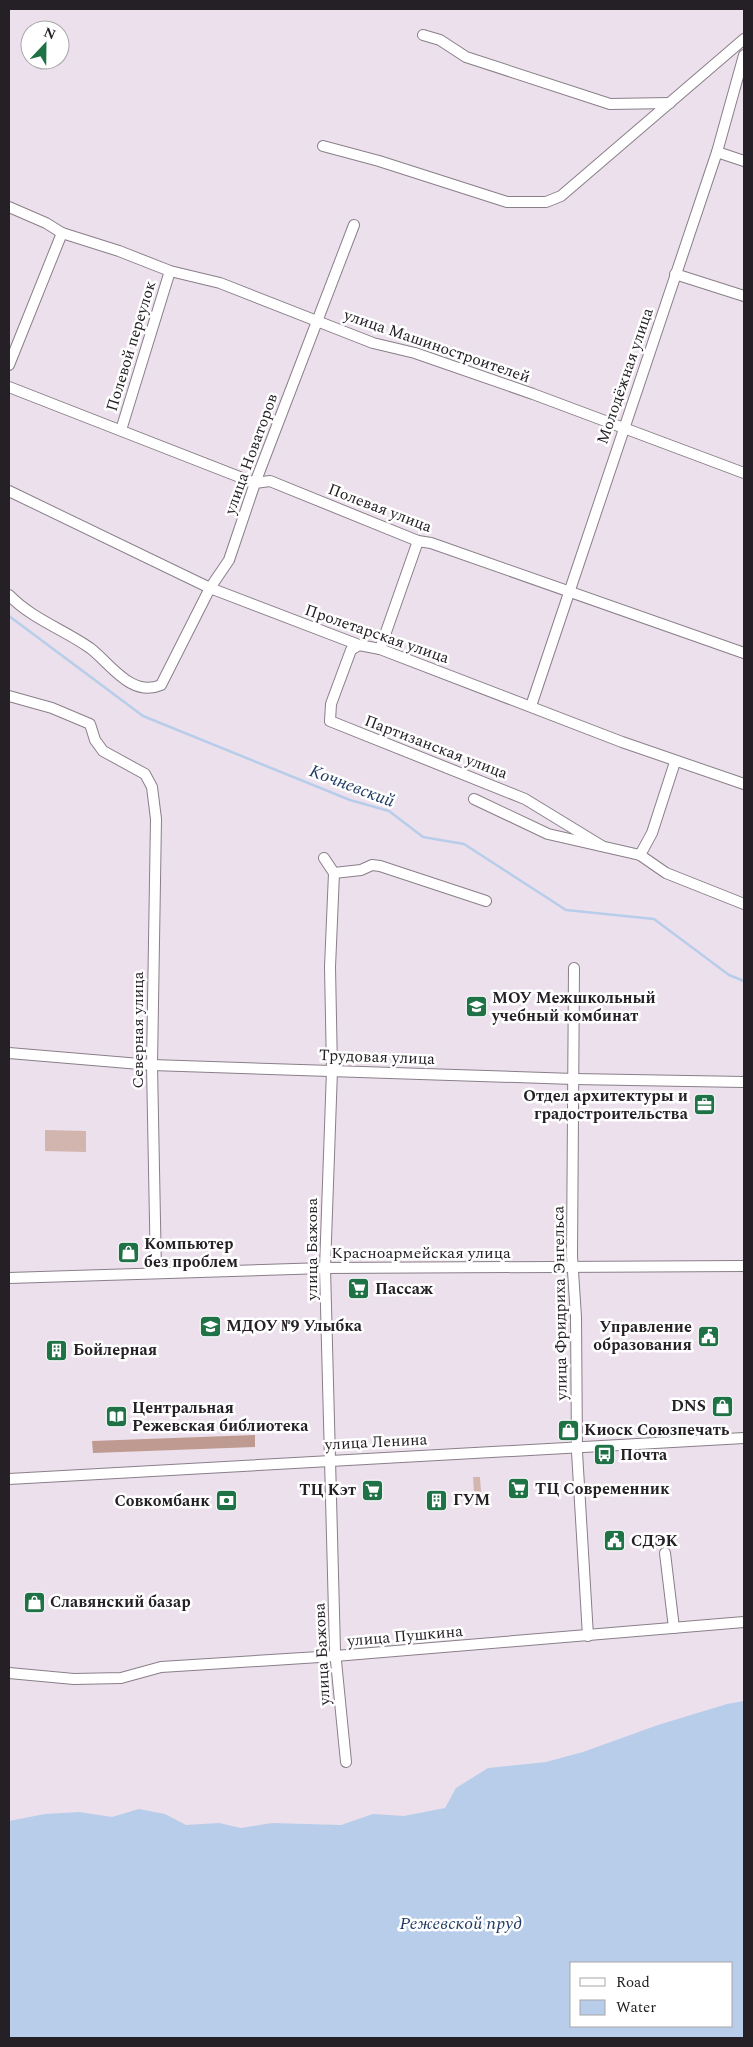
<svg xmlns="http://www.w3.org/2000/svg" width="753" height="2047" font-family="Spectral,serif">
  <rect width="100%" height="100%" fill="#ece0ec"/>
  <!-- green -->
  <g fill="#d2b5ae">
    <path d="M 45,1130 L 86,1131 L 86,1152 L 45,1151 Z"/>
    <path d="M 473,1477 L 480,1477 L 481,1492 L 474,1493 Z"/>
  </g>
  <!-- forest -->
  <path fill="#bf9a90" d="M 255,1435 L 255,1447 L 93,1453 L 92,1441 Z"/>
  <!-- water -->
  <path fill="#b8cdea" fill-rule="evenodd" d="M 744,1701 L 744,2038 L 9,2038 L 9,1821 L 45,1814 L 79,1812 L 112,1817 L 139,1809 L 165,1814 L 186,1825 L 219,1823 L 241,1828 L 272,1823 L 341,1825 L 373,1814 L 404,1816 L 445,1808 L 456,1788 L 488,1768 L 546,1762 L 583,1752 L 658,1725 L 727,1704 ZM 572,1963 L 732,1963 L 732,2026 L 572,2026 Z"/>
  <g fill="none" stroke-linecap="round" stroke-linejoin="round">
    <!-- stream -->
    <path stroke="#b8cdea" stroke-width="2.5" d="M 9,616 L 143,716 L 350,800 L 389,811 L 423,837 L 464,844 L 566,910 L 654,919 L 729,975 L 744,981"/>
    <defs>
      <g id="minor">
        <path d="M 423,35 L 440,40 L 466,57 L 610,104 L 670,103"/>
        <path d="M 323,146 L 379,161 L 507,202 L 546,202 L 561,196 L 744,39"/>
        <path d="M 717,152 L 744,161"/>
        <path d="M 9,207 L 46,223 L 62,233 L 119,251 L 170,271 L 220,283 L 373,343 L 415,353 L 533,394 L 744,473"/>
        <path d="M 675,274 L 744,296"/>
        <path d="M 9,365 L 62,233"/>
        <path d="M 9,387 L 255,483 L 270,481 L 418,541 L 431,543 L 744,653"/>
        <path d="M 121,430 L 170,271"/>
        <path d="M 9,491 L 210,588 L 359,645 L 380,649 L 622,742 L 744,784"/>
        <path d="M 9,595 C 32,619 63,629 90,648 C 110,663 131,698 161,685 L 210,588 L 229,560 L 255,483 L 354,225"/>
        <path d="M 359,645 L 351,650 L 331,704 L 330,721 L 525,799 L 602,846"/>
        <path d="M 380,649 L 418,541"/>
        <path d="M 9,696 L 52,708 L 90,724 L 95,740 L 103,751 L 145,774 L 152,787 L 156,819 L 152,1065 L 156,1273"/>
        <path d="M 531,706 L 717,152 L 744,55"/>
        <path d="M 474,799 L 548,834 L 640,855 L 666,873 L 744,904"/>
        <path d="M 640,855 L 652,833 L 675,762"/>
        <path d="M 324,858 L 334,873 L 330,967 L 332,1070 L 325,1268 L 335,1651 L 346,1762"/>
        <path d="M 334,873 L 361,870 L 372,865 L 380,866 L 486,901"/>
        <path d="M 574,968 L 572,1256 L 576,1317 L 577,1452 L 588,1636"/>
        <path d="M 9,1053 L 152,1065 L 574,1079 L 744,1082"/>
        <path d="M 9,1278 L 325,1268 L 744,1266"/>
        <path d="M 9,1479 L 744,1438"/>
        <path d="M 665,1553 L 674,1628"/>
        <path d="M 9,1673 L 74,1679 L 121,1678 L 161,1667 L 335,1656 L 744,1622"/>
      </g>
    </defs>
    <!-- minor casing -->
    <use href="#minor" stroke="#897f89" stroke-width="12"/>
    <!-- minor -->
    <use href="#minor" stroke="#fff" stroke-width="10"/>
  </g>
  <!-- icons -->
  <defs>
    <symbol id="school-square" viewBox="-11 -11 22 22"><rect x="-9" y="-9" width="18" height="18" rx="4" fill="#1e7245" stroke="#fff"/><path d="M0-5L7-2L0 1L-7-2ZM-4 1L0 2.5L4 1V4Q0 6-4 4Z" fill="#fff"/></symbol>
    <symbol id="office-square" viewBox="-11 -11 22 22"><rect x="-9" y="-9" width="18" height="18" rx="4" fill="#1e7245" stroke="#fff"/><path d="M-6-3h4V-5.5h4V-3h4V5H-6ZM-1-4.5V-3h2v-1.5ZM-6 0V1H6V0Z" fill="#fff"/></symbol>
    <symbol id="shop-square" viewBox="-11 -11 22 22"><rect x="-9" y="-9" width="18" height="18" rx="4" fill="#1e7245" stroke="#fff"/><path d="M-5-2.5h2.3a2.7 3.5 0 0 1 5.4 0H5L5.5 6h-11ZM-1.5-2.5h3a1.5 2.3 0 0 0-3 0Z" fill="#fff"/></symbol>
    <symbol id="supermarket-square" viewBox="-11 -11 22 22"><rect x="-9" y="-9" width="18" height="18" rx="4" fill="#1e7245" stroke="#fff"/><path d="M-6-5.5h2.5l.6 2H6L4.5 2H-2.5L-4.4-4H-6ZM-1.5 3.2a1.3 1.3 0 1 0 .1 0ZM3 3.2a1.3 1.3 0 1 0 .1 0Z" fill="#fff"/></symbol>
    <symbol id="civic-square" viewBox="-11 -11 22 22"><rect x="-9" y="-9" width="18" height="18" rx="4" fill="#1e7245" stroke="#fff"/><path d="M-.6-6.5H3V-4.5H.6V-3L4-1V1h2V6H-6V1h2V-1L-.6-3ZM-1.2 2.5V6h2.4V2.5Z" fill="#fff"/></symbol>
    <symbol id="building-square" viewBox="-11 -11 22 22"><rect x="-9" y="-9" width="18" height="18" rx="4" fill="#1e7245" stroke="#fff"/><path d="M-4-6H4V6H1V3H-1V6H-4ZM-2.5-4.3h1.7v1.8h-1.7ZM.8-4.3h1.7v1.8H.8ZM-2.5-1h1.7V.8h-1.7ZM.8-1h1.7V.8H.8Z" fill="#fff"/></symbol>
    <symbol id="library-square" viewBox="-11 -11 22 22"><rect x="-9" y="-9" width="18" height="18" rx="4" fill="#1e7245" stroke="#fff"/><path d="M-6-4Q-3-5.5-.7-3.5V5Q-3 3-6 4ZM6-4Q3-5.5 .7-3.5V5Q3 3 6 4Z" fill="#fff"/></symbol>
    <symbol id="bus-square" viewBox="-11 -11 22 22"><rect x="-9" y="-9" width="18" height="18" rx="4" fill="#1e7245" stroke="#fff"/><path d="M-5-6H5V4H4V6H2V4H-2V6H-4V4H-5ZM-3.5-4V0h7V-4ZM-3.5 1.2v1.5H-2V1.2ZM2 1.2v1.5H3.5V1.2Z" fill="#fff"/></symbol>
    <symbol id="bank-square" viewBox="-11 -11 22 22"><rect x="-9" y="-9" width="18" height="18" rx="4" fill="#1e7245" stroke="#fff"/><path d="M-6-4H6V4H-6ZM0-2.3a2.3 2.3 0 1 0 0 4.6a2.3 2.3 0 1 0 0-4.6Z" fill="#fff"/></symbol>
  </defs>
  <g fill-rule="evenodd">
    <use href="#school-square" x="464" y="994" width="25" height="25"/>
    <use href="#office-square" x="692" y="1092" width="25" height="25"/>
    <use href="#shop-square" x="116" y="1240" width="25" height="25"/>
    <use href="#supermarket-square" x="346" y="1276" width="25" height="25"/>
    <use href="#school-square" x="198" y="1314" width="25" height="25"/>
    <use href="#civic-square" x="696" y="1324" width="25" height="25"/>
    <use href="#building-square" x="44" y="1338" width="25" height="25"/>
    <use href="#shop-square" x="710" y="1394" width="25" height="25"/>
    <use href="#library-square" x="104" y="1404" width="25" height="25"/>
    <use href="#shop-square" x="556" y="1418" width="25" height="25"/>
    <use href="#bus-square" x="592" y="1442" width="25" height="25"/>
    <use href="#supermarket-square" x="506" y="1476" width="25" height="25"/>
    <use href="#supermarket-square" x="360" y="1478" width="25" height="25"/>
    <use href="#building-square" x="424" y="1488" width="25" height="25"/>
    <use href="#bank-square" x="214" y="1488" width="25" height="25"/>
    <use href="#civic-square" x="602" y="1528" width="25" height="25"/>
    <use href="#shop-square" x="22" y="1590" width="25" height="25"/>
  </g>
  <g text-anchor="middle" dominant-baseline="central" stroke-width="5" stroke-linejoin="round" paint-order="stroke">
    <!-- street labels -->
    <g font-size="16" fill="#252025" stroke="#fff">
      <text transform="translate(131 346) rotate(-73)">Полевой переулок</text>
      <text transform="translate(437 346) rotate(19)">улица Машиностроителей</text>
      <text transform="translate(625 376) rotate(-71)">Молодёжная улица</text>
      <text transform="translate(251 454) rotate(-70)">улица Новаторов</text>
      <text transform="translate(380 508) rotate(21)">Полевая улица</text>
      <text transform="translate(377 634) rotate(19)">Пролетарская улица</text>
      <text transform="translate(436 747) rotate(21)">Партизанская улица</text>
      <text transform="translate(138 1030) rotate(-90)">Северная улица</text>
      <text transform="translate(377 1057) rotate(2)">Трудовая улица</text>
      <text transform="translate(312 1249) rotate(-90)">улица Бажова</text>
      <text x="421" y="1253">Красноармейская улица</text>
      <text transform="translate(560 1303) rotate(-91)">улица Фридриха Энгельса</text>
      <text transform="translate(376 1442) rotate(-3)">улица Ленина</text>
      <text transform="translate(405 1636) rotate(-5)">улица Пушкина</text>
      <text transform="translate(322 1654) rotate(-93)">улица Бажова</text>
    </g>
    <!-- poi labels -->
    <g font-size="16" font-weight="bold" fill="#252025" stroke="#fff" text-anchor="start">
      <text x="492" y="998">МОУ Межшкольный<tspan x="492" dy="18">учебный комбинат</tspan></text>
      <text x="688" y="1096" text-anchor="end">Отдел архитектуры и<tspan x="688" dy="18">градостроительства</tspan></text>
      <text x="144" y="1244">Компьютер<tspan x="144" dy="18">без проблем</tspan></text>
      <text x="375" y="1289">Пассаж</text>
      <text x="226" y="1326">МДОУ №9 Улыбка</text>
      <text x="692" y="1327" text-anchor="end">Управление<tspan x="692" dy="18">образования</tspan></text>
      <text x="73" y="1350">Бойлерная</text>
      <text x="706" y="1406" text-anchor="end">DNS</text>
      <text x="132" y="1408">Центральная<tspan x="132" dy="18">Режевская библиотека</tspan></text>
      <text x="584" y="1430">Киоск Союзпечать</text>
      <text x="620" y="1455">Почта</text>
      <text x="535" y="1489">ТЦ Современник</text>
      <text x="356" y="1490" text-anchor="end">ТЦ Кэт</text>
      <text x="453" y="1500">ГУМ</text>
      <text x="210" y="1501" text-anchor="end">Совкомбанк</text>
      <text x="631" y="1541">СДЭК</text>
      <text x="50" y="1602">Славянский базар</text>
    </g>
    <!-- water labels -->
    <g font-size="18" font-style="italic" fill="#203c64" stroke="#fff">
      <text transform="translate(352 786) rotate(21)">Кочневский</text>
      <text x="461" y="1923">Режевской пруд</text>
    </g>
  </g>
  <!-- border -->
  <rect width="753" height="2047" fill="none" stroke="#252025" stroke-width="20"/>
  <!-- legend -->
  <rect x="570" y="1962" width="162" height="65" fill="#ffffff" stroke="#a8a6a8"/>
  <rect x="580" y="1978" width="25" height="8" fill="#ffffff" stroke="#a8a6a8"/>
  <text x="616" y="1987" font-size="15" fill="#252025">Road</text>
  <rect x="580" y="2000" width="25" height="15" fill="#b8cdea" stroke="#a8a6a8"/>
  <text x="616" y="2012" font-size="15" fill="#252025">Water</text>
  <!-- north arrow -->
  <g transform="translate(45 45) rotate(22)"><circle r="24" fill="#ffffff" stroke="#a8a6a8"/>
  <path d="M0-4L9 19L0 12L-9 19Z" fill="#1e7245"/>
  <text y="-8" font-size="14" font-weight="bold" text-anchor="middle" fill="#252025">N</text>
  </g>
</svg>
